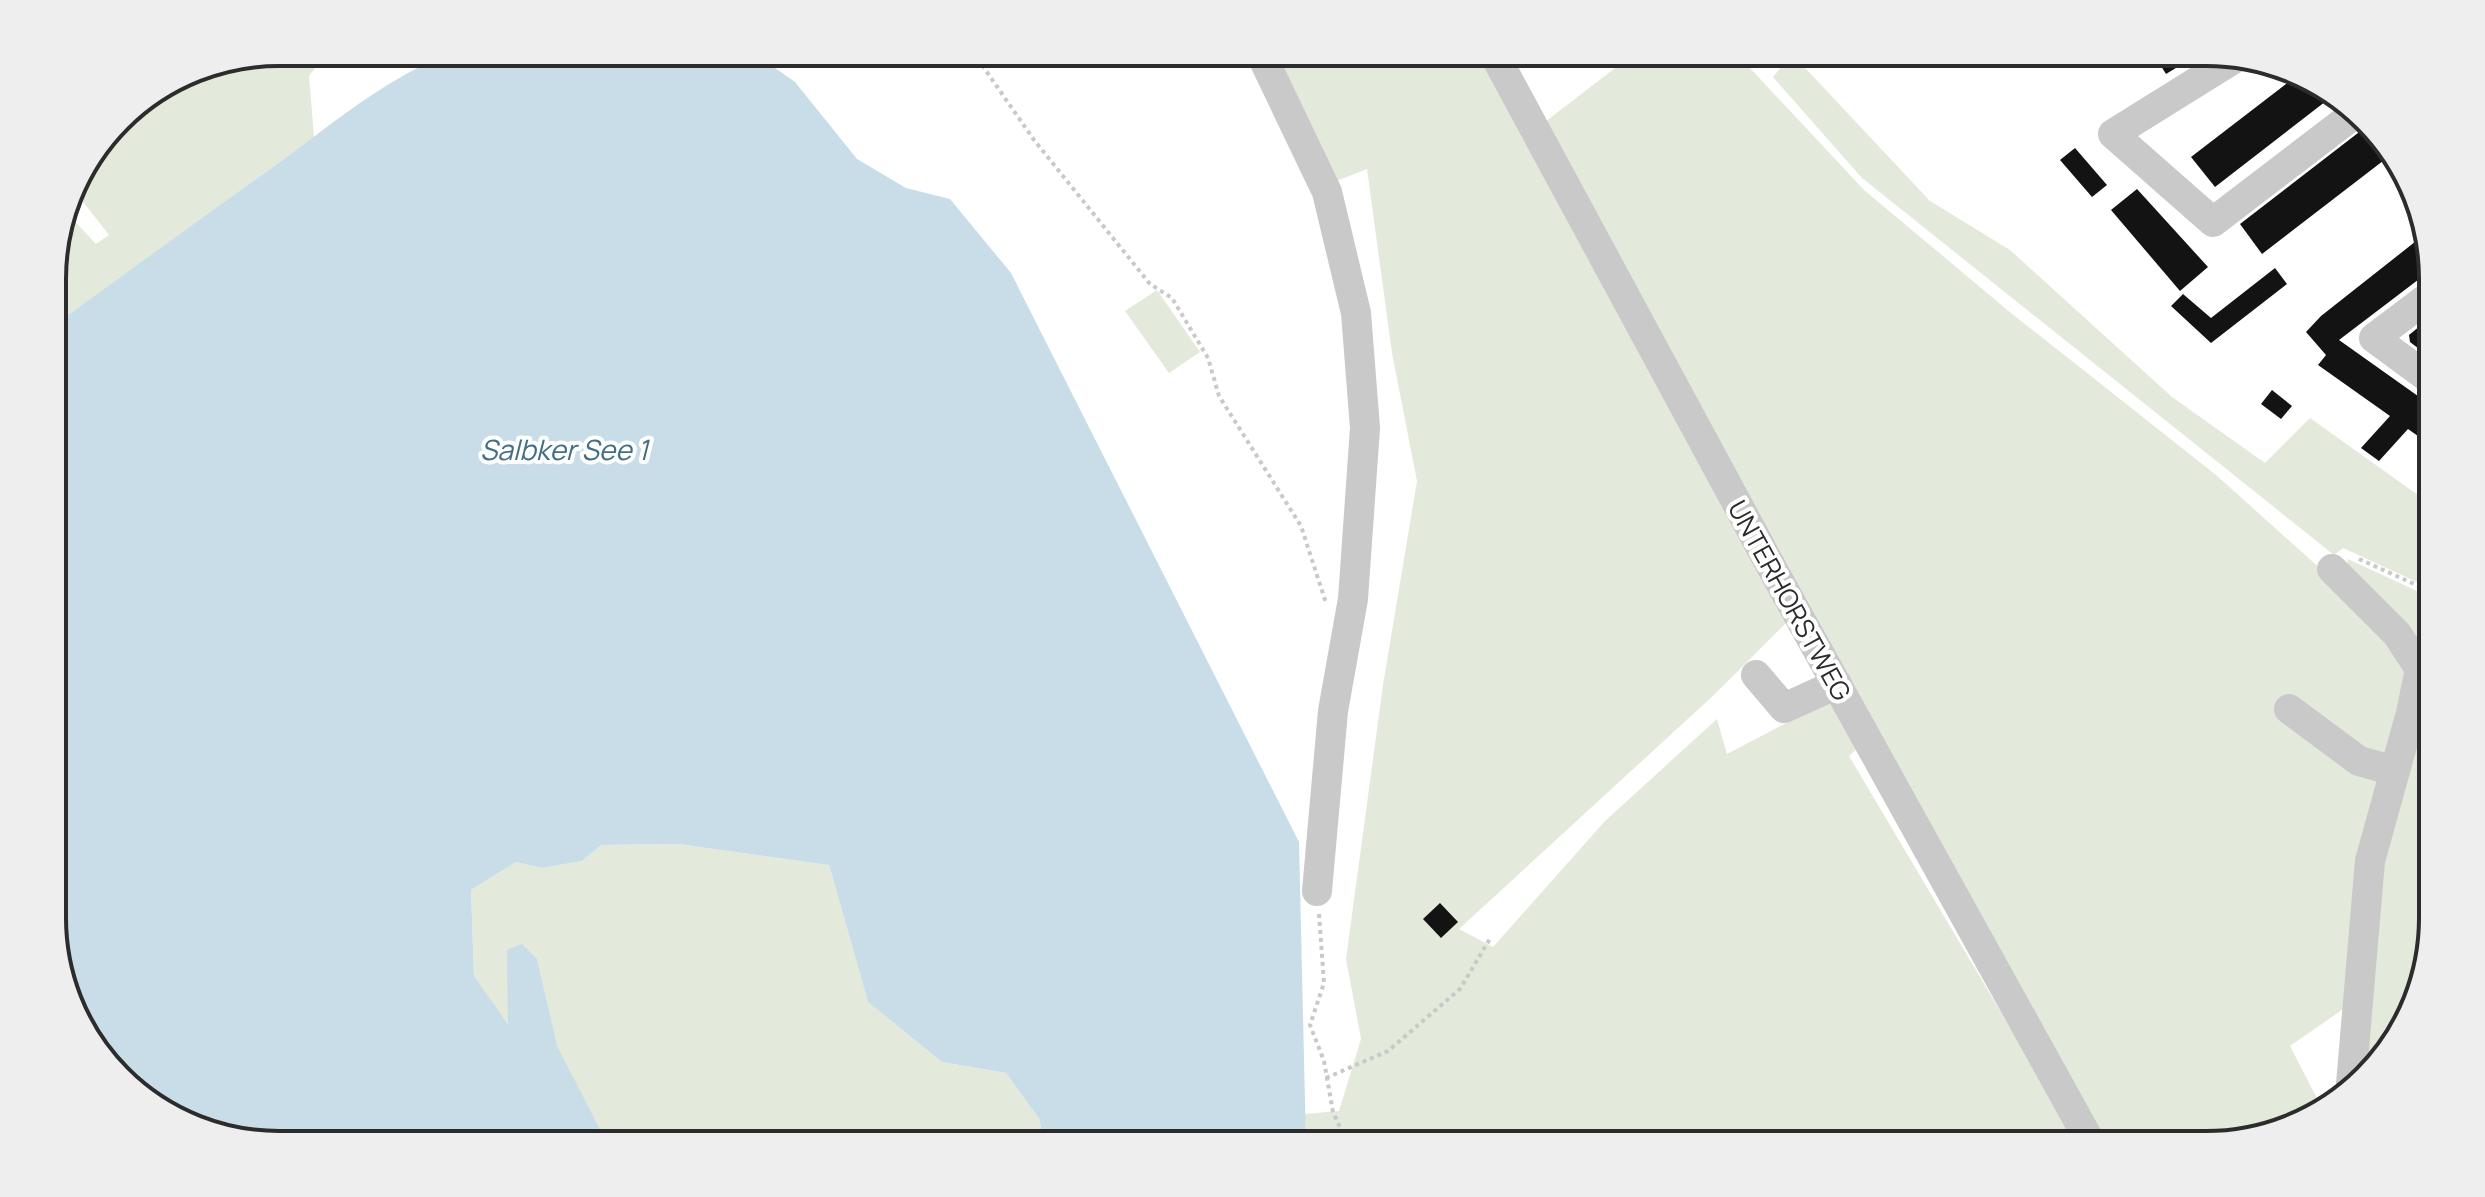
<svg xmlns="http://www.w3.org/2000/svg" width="2485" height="1197" font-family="Manrope,sans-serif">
  <rect width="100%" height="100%" fill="#fff"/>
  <!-- green -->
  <g fill="#e3e9db">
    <path d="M 279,52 L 327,52 L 309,76 L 314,137 L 53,326 L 53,264 L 66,212 L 96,244 L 109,235 L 73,189 L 76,178 L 129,109 L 193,69 Z"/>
    <path d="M 1273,52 L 1480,52 L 1793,616 L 1716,693 L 1459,929 L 1493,947 L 1605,821 L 1717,719 L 1727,754 L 1832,699 L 1862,744 L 1849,756 L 2072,1132 L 2083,1145 L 1306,1145 L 1305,1114 L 1339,1111 L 1361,1039 L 1346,959 L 1383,685 L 1417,481 L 1392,353 L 1367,169 L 1334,182 Z"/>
    <path d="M 1636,52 L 1735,52 L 1864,190 L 2011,313 L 2216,475 L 2324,572 L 2411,666 L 2349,1005 L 2290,1046 L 2323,1110 L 2220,1145 L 2101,1145 L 1808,601 L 1541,125 Z"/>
    <path d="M 1792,54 L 1930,201 L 2010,250 L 2172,397 L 2265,463 L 2310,418 L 2432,505 L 2432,589 L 2343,548 L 2334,555 L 1862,178 L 1773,77 Z"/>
    <path d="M 1157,290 L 1200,352 L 1169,373 L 1125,311 Z"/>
    <path d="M 2348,559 L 2432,598 L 2433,918 L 2416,1005 L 2356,1078 L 2372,874 L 2420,685 L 2347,565 Z"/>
    <path d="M 678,844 L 829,865 L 868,1002 L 942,1062 L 1006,1073 L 1040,1120 L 1042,1145 L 608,1145 L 556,1046 L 537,959 L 509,1025 L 474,977 L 471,890 L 516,862 L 542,868 L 582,861 L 601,845 Z"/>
  </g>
  <!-- water -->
  <path fill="#c8dde7" d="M 453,52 L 752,52 L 795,82 L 857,159 L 906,188 L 950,199 L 1011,273 L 1299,842 L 1306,1145 L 1042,1145 L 1040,1120 L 1006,1073 L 942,1062 L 868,1002 L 829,865 L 678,844 L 601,845 L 582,861 L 542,868 L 516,862 L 471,890 L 474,976 L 508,1024 L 507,950 L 522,944 L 537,959 L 557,1046 L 608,1145 L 279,1145 L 192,1128 L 99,1056 L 54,948 L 53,326 C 130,270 207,214 284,159 C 340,118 388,77 453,52 Z"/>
  <!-- building -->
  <g fill="#131313">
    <path d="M 2166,52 L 2202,52 L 2166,74 L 2156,58 Z"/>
    <path d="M 2299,74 L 2330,98 L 2215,187 L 2191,157 Z"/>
    <path d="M 2367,126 L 2386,141 L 2392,154 L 2262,254 L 2240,224 Z"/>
    <path d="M 2075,148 L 2107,185 L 2092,197 L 2060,160 Z"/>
    <path d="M 2137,189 L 2208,267 L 2180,291 L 2111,210 Z"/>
    <path d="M 2425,234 L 2431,250 L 2431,270 L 2339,340 L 2432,406 L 2432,446 L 2408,429 L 2379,461 L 2361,448 L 2390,416 L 2318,365 L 2326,355 L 2306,332 L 2321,316 Z"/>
    <path d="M 2275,268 L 2287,284 L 2211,343 L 2171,306 L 2183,294 L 2211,318 Z"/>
    <path d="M 2431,317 L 2431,358 L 2410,342 L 2409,335 Z"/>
    <path d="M 2272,390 L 2292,406 L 2281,419 L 2261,404 Z"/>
    <path d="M 1440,903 L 1458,922 L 1441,938 L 1423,919 Z"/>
  </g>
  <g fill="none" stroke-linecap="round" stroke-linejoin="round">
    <!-- path -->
    <g stroke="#c9c9c9" stroke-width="4" stroke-dasharray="4 4" stroke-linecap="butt">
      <path d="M 973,52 L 1034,140 L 1150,284 L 1172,298 L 1208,358 L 1219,396 L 1301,526 L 1326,603"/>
      <path d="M 2359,559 L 2432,592"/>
      <path d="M 1319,914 L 1324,983 L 1310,1025 L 1324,1061 L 1333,1112 L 1348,1145"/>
      <path d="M 1326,1078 L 1388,1051 L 1460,989 L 1491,937"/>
    </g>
    <!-- minor -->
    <g stroke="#c9c9c9" stroke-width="30">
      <path d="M 1260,52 L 1327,192 L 1356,313 L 1365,428 L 1353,599 L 1333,711 L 1317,891"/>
      <path d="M 1493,52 L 1766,557 L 2092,1145"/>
      <path d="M 2235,58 L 2113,134 L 2213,222 L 2353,115"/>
      <path d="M 2431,295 L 2374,338 L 2431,380"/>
      <path d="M 2332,569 L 2397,634 L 2420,669 L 2411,713 L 2370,861 L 2351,1084"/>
      <path d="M 1756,675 L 1784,708 L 1837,684"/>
      <path d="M 2289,709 L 2359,761 L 2395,771"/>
    </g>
  </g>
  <g text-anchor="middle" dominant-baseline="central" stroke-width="8" stroke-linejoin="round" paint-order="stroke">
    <!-- street labels -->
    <g font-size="26" fill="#2c2c2c" stroke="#fff">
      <text transform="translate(1790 600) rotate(61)">UNTERHORSTWEG</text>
    </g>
    <!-- water labels -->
    <g font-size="28" font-style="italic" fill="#426f86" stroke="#fff">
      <text x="564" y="449">Salbker See 1</text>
    </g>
  </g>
  <!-- crop -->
  <path d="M0 0H2485V1197H0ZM279 66H2206A213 213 0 0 1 2419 279V918A213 213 0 0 1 2206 1131H279A213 213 0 0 1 66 918V279A213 213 0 0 1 279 66Z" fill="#eee" fill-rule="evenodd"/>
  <path fill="none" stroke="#2c2c2c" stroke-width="4" d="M279 66H2206A213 213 0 0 1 2419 279V918A213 213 0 0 1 2206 1131H279A213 213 0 0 1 66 918V279A213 213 0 0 1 279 66Z"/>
</svg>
